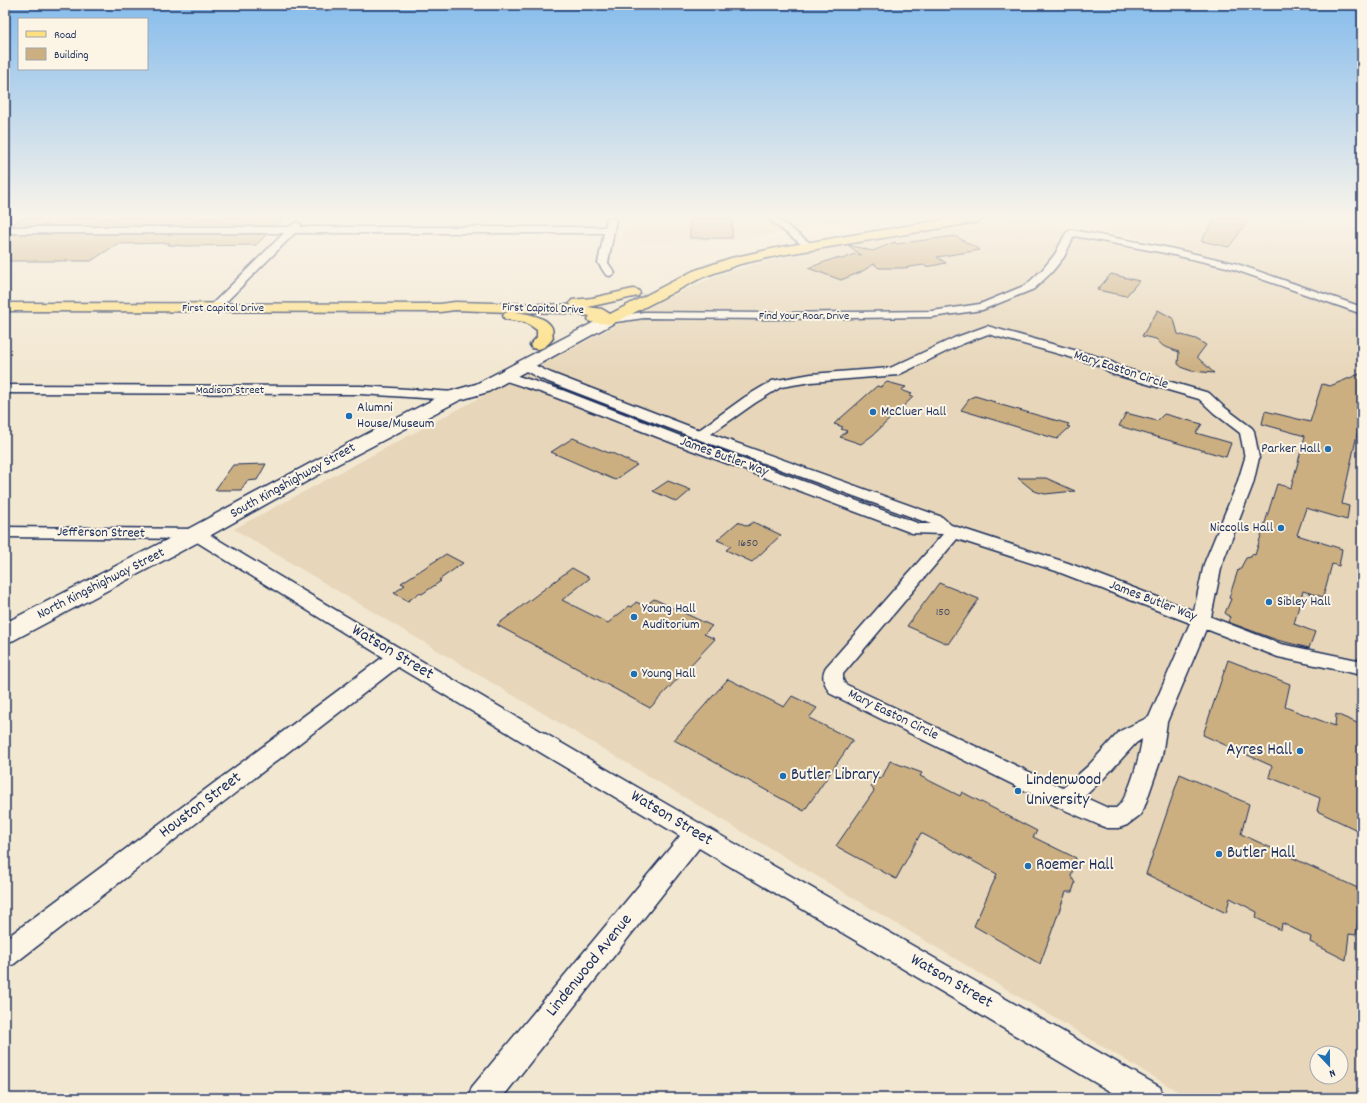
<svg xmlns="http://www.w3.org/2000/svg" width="1367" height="1103" font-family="Dekko,sans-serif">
  <rect width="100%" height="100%" fill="#f2e7d1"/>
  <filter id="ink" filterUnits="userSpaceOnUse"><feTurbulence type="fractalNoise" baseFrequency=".025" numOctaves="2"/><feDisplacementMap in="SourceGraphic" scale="8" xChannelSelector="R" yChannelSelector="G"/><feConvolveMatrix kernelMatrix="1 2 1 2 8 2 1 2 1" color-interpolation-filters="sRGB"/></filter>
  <g filter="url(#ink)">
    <!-- built -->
    <g fill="#e7d6b9" fill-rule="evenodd">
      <path d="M 625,218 L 876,218 L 735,240 L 622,242 Z"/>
      <path d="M 1019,218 L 1026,218 L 1172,246 L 1173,243 L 1101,231 L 1108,218 L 1179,218 L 1173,228 L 1178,229 L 1182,218 L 1362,218 L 1362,1098 L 1189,1098 L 234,529 L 667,298 L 721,274 L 792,254 ZM 1317,1053 L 1341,1053 L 1341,1077 L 1317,1077 Z"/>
    </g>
    <!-- building -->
    <g fill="#ccaf81" stroke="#1b2f5e">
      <path d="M 22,218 L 283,218 L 276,226 L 10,226 Z"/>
      <rect x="690" y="218" width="42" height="20"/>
      <path d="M 1216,218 L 1250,218 L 1229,247 L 1201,241 Z"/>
      <path d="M 5,234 L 267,234 L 256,245 L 188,246 L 168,245 L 170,243 L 117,244 L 91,261 L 5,261 Z"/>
      <path d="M 955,236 L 980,250 L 937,257 L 946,263 L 926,267 L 924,265 L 903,268 L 879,268 L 874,264 L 861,272 L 841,280 L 808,268 L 836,258 L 842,259 L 855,254 L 861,255 L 848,245 L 873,251 L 895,242 L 896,244 Z"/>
      <path d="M 1111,274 L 1139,281 L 1126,296 L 1097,290 Z"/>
      <path d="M 1158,310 L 1174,319 L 1178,334 L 1196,339 L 1206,345 L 1197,357 L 1214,373 L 1192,371 L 1183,368 L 1178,364 L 1179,352 L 1163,346 L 1156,339 L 1142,336 Z"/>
      <path d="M 1362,373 L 1362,411 L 1342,504 L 1349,506 L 1347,520 L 1306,508 L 1297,535 L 1342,549 L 1339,566 L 1332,564 L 1323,597 L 1303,591 L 1294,624 L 1315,632 L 1309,648 L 1277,640 L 1228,622 L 1230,617 L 1225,613 L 1231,599 L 1229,598 L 1238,570 L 1239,571 L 1246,558 L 1251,557 L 1252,554 L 1255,555 L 1277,484 L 1291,488 L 1305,436 L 1262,424 L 1265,411 L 1310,422 L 1322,384 L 1330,386 Z"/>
      <path d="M 887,382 L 906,387 L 901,390 L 912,394 L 909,396 L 913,397 L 873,435 L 861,444 L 840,437 L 847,431 L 841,429 L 843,427 L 834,424 L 877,386 L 881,387 Z"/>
      <path d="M 975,396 L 995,402 L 994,403 L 1069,424 L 1067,426 L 1070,427 L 1057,439 L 961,410 L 970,398 Z"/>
      <path d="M 1126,413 L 1157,421 L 1164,414 L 1202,424 L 1196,433 L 1231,443 L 1226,457 L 1119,426 Z"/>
      <path d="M 573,438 L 609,453 L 610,452 L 637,465 L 615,480 L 551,452 Z"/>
      <path d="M 266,464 L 257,480 L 247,481 L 241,490 L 215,490 L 233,465 Z"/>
      <path d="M 1018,478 L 1046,478 L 1075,491 L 1045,494 L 1034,491 Z"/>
      <path d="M 668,481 L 691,490 L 677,502 L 653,491 Z"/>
      <path d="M 738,522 L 748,526 L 753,522 L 781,535 L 752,562 L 726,550 L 731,546 L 717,540 Z"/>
      <path d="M 446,554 L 463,563 L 439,580 L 441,581 L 422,594 L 419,593 L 408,601 L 394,593 L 405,585 L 401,583 Z"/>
      <path d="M 572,568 L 590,578 L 562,600 L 608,623 L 629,606 L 632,607 L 636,602 L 645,606 L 654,599 L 712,626 L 704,634 L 715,639 L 650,708 L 497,625 Z"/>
      <path d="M 939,583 L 979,599 L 948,644 L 907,626 Z"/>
      <path d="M 1228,660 L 1290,684 L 1285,707 L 1335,726 L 1336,714 L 1362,725 L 1362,819 L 1359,818 L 1357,830 L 1317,811 L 1320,798 L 1269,777 L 1272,766 L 1203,735 Z"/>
      <path d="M 728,679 L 784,707 L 792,696 L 817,708 L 809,718 L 853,740 L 804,811 L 674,740 Z"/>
      <path d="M 890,761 L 922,773 L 920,776 L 960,796 L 962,792 L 1037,831 L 1033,837 L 1076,858 L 1071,876 L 1075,883 L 1072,892 L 1066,892 L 1040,964 L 974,926 L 997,874 L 921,833 L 896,879 L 836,846 L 874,791 L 871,786 L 876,779 L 882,778 Z"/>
      <path d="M 1180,774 L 1249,804 L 1241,834 L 1362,890 L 1356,935 L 1349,934 L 1346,960 L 1310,942 L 1311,937 L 1282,923 L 1281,930 L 1256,918 L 1257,912 L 1230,898 L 1226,913 L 1146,874 Z"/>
    </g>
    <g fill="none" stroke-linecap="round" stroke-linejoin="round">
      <defs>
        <g id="street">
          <path d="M 607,218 L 615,218 L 616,220 L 608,263 L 615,273 L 610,276 L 606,275 L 598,263 L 604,233 L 295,233 L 218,310 L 210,310 L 208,308 L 210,306 L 284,233 L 5,233 L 5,227 L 289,227 L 297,222 L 302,225 L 300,227 L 605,227 Z"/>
          <path d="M 767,218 L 777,218 L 814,246 L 812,248 L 806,248 Z"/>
          <path d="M 1071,230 L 1165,247 L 1234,263 L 1362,307 L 1362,314 L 1227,267 L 1165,253 L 1074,236 L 1064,257 L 1051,273 L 1034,289 L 982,310 L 932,317 L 771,319 L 644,318 L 609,323 L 605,322 L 603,320 L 605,318 L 609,317 L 644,312 L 771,313 L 932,311 L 980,304 L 1026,285 L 1043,269 L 1055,254 L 1066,233 Z"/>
          <path d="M 987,326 L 1106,359 L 1123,368 L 1209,393 L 1224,407 L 1252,428 L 1254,431 L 1259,458 L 1253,484 L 1222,564 L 1211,617 L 1281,644 L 1362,661 L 1362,675 L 1278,657 L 1206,629 L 1167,722 L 1162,756 L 1144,808 L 1140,815 L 1127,825 L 1119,828 L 1107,828 L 1099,825 L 1058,807 L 831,694 C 825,685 820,677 826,667 L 943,534 L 912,533 L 678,445 L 552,396 L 500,379 L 499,376 L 500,373 L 505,372 L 562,390 L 688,439 L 920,524 L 931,524 L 708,443 L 541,379 L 520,368 L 518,365 L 520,362 L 528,362 L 551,373 L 699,430 L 745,397 L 772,381 L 811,374 L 890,368 L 954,338 ZM 988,334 L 1098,365 L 1113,374 L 1199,399 L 1214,413 L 1240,433 L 1245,458 L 1237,484 L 1204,564 L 1194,611 L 1068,563 L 951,525 L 942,517 L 711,434 L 755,403 L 781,387 L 811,382 L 898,375 L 962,344 ZM 957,539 L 1056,571 L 1190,623 L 1149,717 L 1120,731 L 1088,766 L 1063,788 L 845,684 L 843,680 L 843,674 ZM 1142,739 C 1140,755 1129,799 1116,808 L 1108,808 L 1084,797 L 1104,778 L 1136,743 Z"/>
          <path d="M 5,385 L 361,386 L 454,392 L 459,393 L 461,396 L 459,399 L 454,400 L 361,394 L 5,393 Z"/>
          <path d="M 5,527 L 196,529 L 202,530 C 518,721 839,904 1160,1087 L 1164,1098 L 1121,1098 L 699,848 L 502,1098 L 468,1098 L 472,1087 L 680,836 L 398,667 L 14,964 L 5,968 L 5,939 L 383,657 L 192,539 L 5,537 Z"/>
        </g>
        <path id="secondary" d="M 609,316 L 614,317 L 616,320 L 614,323 L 488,392 L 460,400 L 336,465 L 204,539 L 14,640 L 5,643 L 5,623 L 188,529 L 322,457 L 448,392 L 476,384 L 604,317 Z"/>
        <path id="primary" d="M 954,218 L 984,218 L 978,222 L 781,255 L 740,264 L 703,277 L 614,323 L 609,324 L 590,322 L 588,319 L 590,316 L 568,313 L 514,312 C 524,313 547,316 552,328 C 553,331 552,335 553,338 C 547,346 542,351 532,348 L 530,345 L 537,337 L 537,330 L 525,322 L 505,319 L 503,316 L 505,313 L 509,312 L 455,310 L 440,312 L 5,311 L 5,303 L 440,304 L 455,302 L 571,305 L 570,303 L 572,300 L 592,298 L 633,289 L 638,290 L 640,293 L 638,296 L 588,307 L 602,309 L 610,314 L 693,271 L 731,258 L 781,247 Z"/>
      </defs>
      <!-- street casing -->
      <use href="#street" stroke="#1b2f5e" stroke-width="3"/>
      <!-- secondary casing -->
      <use href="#secondary" stroke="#1b2f5e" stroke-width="3"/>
      <!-- primary casing -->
      <use href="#primary" stroke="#1b2f5e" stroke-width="3"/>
      <!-- street -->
      <use href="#street" fill="#fcf5e5" fill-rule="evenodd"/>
      <!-- secondary -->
      <use href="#secondary" fill="#fcf5e5" fill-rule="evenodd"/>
      <!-- primary -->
      <use href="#primary" fill="#fedf80" fill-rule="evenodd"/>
    </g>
  </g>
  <!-- sky -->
  <linearGradient id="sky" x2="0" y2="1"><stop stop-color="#86bcec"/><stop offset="0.58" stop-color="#f9f4ea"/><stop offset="1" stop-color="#f9f4ea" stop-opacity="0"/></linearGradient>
  <rect width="1367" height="373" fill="url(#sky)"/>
  <!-- markers -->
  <g fill="#1f6fb2" stroke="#fcf5e5" stroke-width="1.5">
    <circle cx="873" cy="412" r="4"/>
    <circle cx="349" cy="416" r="4"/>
    <circle cx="1328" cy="449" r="4"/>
    <circle cx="1281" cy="528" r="4"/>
    <circle cx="1269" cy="602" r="4"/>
    <circle cx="634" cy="617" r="4"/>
    <circle cx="634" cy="674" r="4"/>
    <circle cx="1300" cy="751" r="4"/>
    <circle cx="783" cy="776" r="4"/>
    <circle cx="1018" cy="791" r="4"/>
    <circle cx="1219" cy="854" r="4"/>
    <circle cx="1028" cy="866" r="4"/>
  </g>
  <g text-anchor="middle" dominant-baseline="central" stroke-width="4" stroke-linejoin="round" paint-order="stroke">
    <!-- far-street labels -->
    <g font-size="12" fill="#1b2f5e" stroke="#fcf5e5">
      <text x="223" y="308">First Capitol Drive</text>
      <text transform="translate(543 309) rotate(2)">First Capitol Drive</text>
      <text x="804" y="316">Find Your Roar Drive</text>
      <text x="230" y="390">Madison Street</text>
    </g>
    <!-- number labels -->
    <g font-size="12" fill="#474f67">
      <text x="748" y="543">1650</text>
      <text x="943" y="612">150</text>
    </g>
    <!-- street labels -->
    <g font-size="14" fill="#1b2f5e" stroke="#fcf5e5">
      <text transform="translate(1121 370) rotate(18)">Mary Easton Circle</text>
      <text transform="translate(724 457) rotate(20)">James Butler Way</text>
      <text transform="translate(293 481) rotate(-29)">South Kingshighway Street</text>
      <text transform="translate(101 533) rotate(1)">Jefferson Street</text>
      <text transform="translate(101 584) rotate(-27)">North Kingshighway Street</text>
      <text transform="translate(1153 601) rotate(21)">James Butler Way</text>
      <text transform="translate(893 715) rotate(26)">Mary Easton Circle</text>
    </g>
    <!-- poi labels -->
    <g font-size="14" fill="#1b2f5e" stroke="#fcf5e5" text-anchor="start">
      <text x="357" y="408">Alumni<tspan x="357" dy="16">House/Museum</tspan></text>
      <text x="881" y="412">McCluer Hall</text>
      <text x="1320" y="449" text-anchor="end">Parker Hall</text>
      <text x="1273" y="528" text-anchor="end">Niccolls Hall</text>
      <text x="1277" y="602">Sibley Hall</text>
      <text x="642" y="609">Young Hall<tspan x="642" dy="16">Auditorium</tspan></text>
      <text x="642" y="674">Young Hall</text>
    </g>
    <!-- near-street labels -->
    <g font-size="17" fill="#1b2f5e" stroke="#fcf5e5">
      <text transform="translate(392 653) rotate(31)">Watson Street</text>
      <text transform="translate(201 806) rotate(-37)">Houston Street</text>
      <text transform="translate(671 819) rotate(31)">Watson Street</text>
      <text transform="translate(590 966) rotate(-51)">Lindenwood Avenue</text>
      <text transform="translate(951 982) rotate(30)">Watson Street</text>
    </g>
    <!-- near-poi labels -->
    <g font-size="17" fill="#1b2f5e" stroke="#fcf5e5" text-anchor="start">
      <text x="1292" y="751" text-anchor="end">Ayres Hall</text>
      <text x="791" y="776">Butler Library</text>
      <text x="1026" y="781">Lindenwood<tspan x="1026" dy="20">University</tspan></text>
      <text x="1227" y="854">Butler Hall</text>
      <text x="1036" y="866">Roemer Hall</text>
    </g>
  </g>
  <!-- margin -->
  <rect width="1367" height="1103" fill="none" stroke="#fcf5e5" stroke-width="20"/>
  <rect x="10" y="10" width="1347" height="1083" fill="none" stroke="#1b2f5e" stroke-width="1.5" filter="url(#ink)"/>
  <!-- legend -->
  <rect x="18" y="18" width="130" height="52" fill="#fcf5e5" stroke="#a2a6af"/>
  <rect x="26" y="31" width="20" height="6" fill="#fedf80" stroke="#a2a6af"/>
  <text x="54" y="38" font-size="12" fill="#1b2f5e">Road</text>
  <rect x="26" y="48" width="20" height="12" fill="#ccaf81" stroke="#a2a6af"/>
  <text x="54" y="58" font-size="12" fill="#1b2f5e">Building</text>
  <!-- north arrow -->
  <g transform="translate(1329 1065) rotate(158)"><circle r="19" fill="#fcf5e5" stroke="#a2a6af"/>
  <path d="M0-3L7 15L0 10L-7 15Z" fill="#1f6fb2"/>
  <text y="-6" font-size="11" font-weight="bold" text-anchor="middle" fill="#1b2f5e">N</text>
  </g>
</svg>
